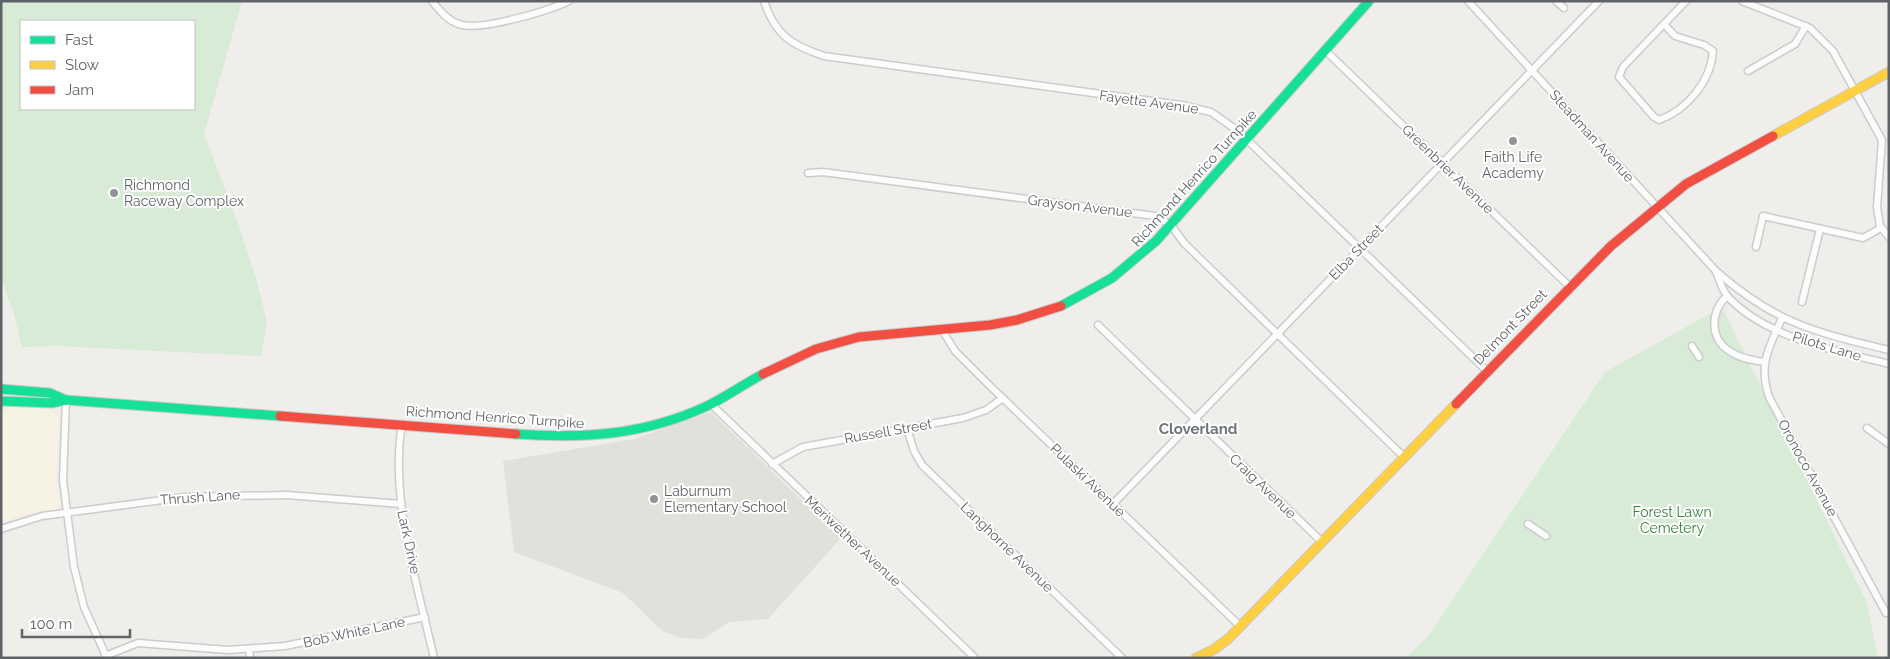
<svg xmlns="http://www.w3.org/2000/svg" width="1890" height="659" font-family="Raleway,sans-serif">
  <rect width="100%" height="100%" fill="#efeeea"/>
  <!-- commercial -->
  <path fill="#f7f3e4" d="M 8,407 L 51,410 L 59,418 L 56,478 L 59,505 L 56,509 L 26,514 L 1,523 L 1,410 L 6,411 Z"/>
  <!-- education -->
  <path fill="#e2e0da" d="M 711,412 L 841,538 L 768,619 L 729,622 L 703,639 L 680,638 L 661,630 L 623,593 L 514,552 L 503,461 L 634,439 Z"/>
  <!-- green -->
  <g fill="#d8ebd6" fill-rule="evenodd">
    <path d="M 1,1 L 242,1 L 204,134 L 236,217 L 256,278 L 267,323 L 261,356 L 57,346 L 22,347 L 14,313 L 1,279 ZM 21,21 L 194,21 L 194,109 L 21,109 Z"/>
    <path d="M 1722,307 L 1867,603 L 1878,658 L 1405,658 L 1427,638 L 1605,372 Z"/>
  </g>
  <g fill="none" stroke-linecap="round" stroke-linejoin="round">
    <!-- stream -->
    <path stroke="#bfe0f9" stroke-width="2" d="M 168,1 L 169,1"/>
    <defs>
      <g id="street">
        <path d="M 432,1 C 439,10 448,21 459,24 C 478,32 548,11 569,1"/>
        <path d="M 764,1 C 775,35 791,45 824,56 L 1181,105 L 1211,112 L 1238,131 L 1487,371"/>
        <path d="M 1468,1 L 1716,271 C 1775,323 1814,332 1889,350"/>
        <path d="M 1556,1 L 1564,8"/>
        <path d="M 1742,1 L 1810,28 L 1833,51 L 1882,140 L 1877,207 L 1880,226 L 1889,237"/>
        <path d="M 1664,24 L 1675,36 L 1704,45 L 1713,51 C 1711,81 1687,110 1659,120 L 1654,117 L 1619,77 L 1623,67 Z"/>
        <path d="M 1664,24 L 1686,1"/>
        <path d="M 1326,51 L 1569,286"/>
        <path d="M 1748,71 L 1795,44 L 1806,26"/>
        <path d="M 808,173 L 823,172 L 1155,216 L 1171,225 L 1184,243 L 1404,457"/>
        <path d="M 1756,247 L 1763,216 L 1863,238 L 1881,228"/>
        <path d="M 1716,272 C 1720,281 1722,292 1730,299 C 1768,338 1837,351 1889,364"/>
        <path d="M 1727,296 C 1710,312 1709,339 1731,352 C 1741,359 1753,360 1764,362"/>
        <path d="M 1802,302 L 1820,229"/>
        <path d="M 1782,318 C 1769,348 1758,364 1769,397 L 1886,613 L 1889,613"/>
        <path d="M 1098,325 L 1322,542"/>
        <path d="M 942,330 L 955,351 L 989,385 L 1240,626"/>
        <path d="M 1692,346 L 1699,357"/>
        <path d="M 66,400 L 63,480 L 74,567 L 84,607 L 107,658"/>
        <path d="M 711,404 L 975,658"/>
        <path d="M 402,425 C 389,496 418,587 434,658"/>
        <path d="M 907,428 L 914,451 L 922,465 L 1122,658"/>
        <path d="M 1867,428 L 1889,444"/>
        <path d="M 772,464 L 803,447 L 963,418 L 986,410 L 1003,398"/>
        <path d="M 1113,504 L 1599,1"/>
        <path d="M 1528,524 L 1546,536"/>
        <path d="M 1,529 L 42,516 L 185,497 L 287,495 L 401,504"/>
        <path d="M 249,649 L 250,658"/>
        <path d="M 105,656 L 138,643 L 228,650 L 285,646 L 425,617"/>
      </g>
      <g id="fast">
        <path d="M 1061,306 L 1112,278 L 1156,241 L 1369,1"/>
        <path d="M 1,389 L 50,393 L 66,400"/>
        <path d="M 1,401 L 52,403 L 66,400 L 280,416"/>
        <path d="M 516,434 C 584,439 645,435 707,406 C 726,397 744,384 763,374"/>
      </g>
      <g id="slow">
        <path d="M 1773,136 L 1889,72"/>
        <path d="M 1196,658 L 1213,650 L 1228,639 L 1456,404"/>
      </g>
      <g id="jam">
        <path d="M 763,374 L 816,349 L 859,337 L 990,325 L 1017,320 L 1061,306"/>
        <path d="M 1456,404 L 1611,246 L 1686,184 L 1773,136"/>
        <path d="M 280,416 L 516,434"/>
      </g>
    </defs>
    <!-- street casing -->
    <use href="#street" stroke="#cbcccc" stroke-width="9"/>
    <!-- fast casing -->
    <use href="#fast" stroke="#cacacb" stroke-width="11"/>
    <!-- slow casing -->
    <use href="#slow" stroke="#cacacb" stroke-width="11"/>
    <!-- jam casing -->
    <use href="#jam" stroke="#cacacb" stroke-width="11"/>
    <!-- street -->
    <use href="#street" stroke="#fdfcfc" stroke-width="6"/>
    <!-- fast -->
    <use href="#fast" stroke="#16e098" stroke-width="9"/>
    <!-- slow -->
    <use href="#slow" stroke="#ffcf43" stroke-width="9"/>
    <!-- jam -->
    <use href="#jam" stroke="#f24e42" stroke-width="9"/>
  </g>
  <!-- markers -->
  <g fill="#919496" stroke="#fff" stroke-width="2">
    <circle cx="1513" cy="141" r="5"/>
    <circle cx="114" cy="193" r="5"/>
    <circle cx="654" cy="499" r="5"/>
  </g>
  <g text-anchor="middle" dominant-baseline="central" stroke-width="4" stroke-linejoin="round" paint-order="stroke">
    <!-- street labels -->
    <g font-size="14" fill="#5f6368" stroke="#fff">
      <text transform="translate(1149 102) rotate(8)">Fayette Avenue</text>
      <text transform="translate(1592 136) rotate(48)">Steadman Avenue</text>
      <text transform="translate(1448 169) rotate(44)">Greenbrier Avenue</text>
      <text transform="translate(1194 178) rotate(-48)">Richmond Henrico Turnpike</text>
      <text transform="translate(1080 206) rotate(7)">Grayson Avenue</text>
      <text transform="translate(1356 252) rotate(-46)">Elba Street</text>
      <text transform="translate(1510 327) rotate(-46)">Delmont Street</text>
      <text transform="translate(1827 346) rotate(17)">Pilots Lane</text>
      <text transform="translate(495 417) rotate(4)">Richmond Henrico Turnpike</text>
      <text transform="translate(888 431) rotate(-10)">Russell Street</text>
      <text transform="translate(1808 468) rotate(61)">Oronoco Avenue</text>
      <text transform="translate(1088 480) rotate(44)">Pulaski Avenue</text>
      <text transform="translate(1263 486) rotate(44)">Craig Avenue</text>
      <text transform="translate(200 497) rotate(-4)">Thrush Lane</text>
      <text transform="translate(853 541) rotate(43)">Meriwether Avenue</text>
      <text transform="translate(409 542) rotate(78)">Lark Drive</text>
      <text transform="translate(1007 547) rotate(44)">Langhorne Avenue</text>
      <text transform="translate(354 632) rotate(-12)">Bob White Lane</text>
    </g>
    <!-- poi labels -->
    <g font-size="14" fill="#5f6368" stroke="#fff" text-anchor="start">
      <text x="1513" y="157" text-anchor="middle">Faith Life<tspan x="1513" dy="16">Academy</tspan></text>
      <text x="124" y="185">Richmond<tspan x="124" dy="16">Raceway Complex</tspan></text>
      <text x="664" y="491">Laburnum<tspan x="664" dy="16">Elementary School</tspan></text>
    </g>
    <!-- park labels -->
    <g font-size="14" fill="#348238" stroke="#fff">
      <text x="1672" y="512">Forest Lawn<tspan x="1672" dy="16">Cemetery</tspan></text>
    </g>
    <!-- neighbourhood labels -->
    <g font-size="15" font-weight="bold" fill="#70757a" stroke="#fff">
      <text x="1198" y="429">Cloverland</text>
    </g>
  </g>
  <!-- border -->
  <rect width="1890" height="659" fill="none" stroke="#5f6368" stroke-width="5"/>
  <!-- legend -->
  <rect x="20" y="20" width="175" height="90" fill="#ffffff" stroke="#bfc1c3"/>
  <rect x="30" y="36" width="25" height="8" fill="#16e098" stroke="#bfc1c3"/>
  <text x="65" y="45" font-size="15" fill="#5f6368">Fast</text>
  <rect x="30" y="61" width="25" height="8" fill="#ffcf43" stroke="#bfc1c3"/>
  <text x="65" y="70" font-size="15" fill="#5f6368">Slow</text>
  <rect x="30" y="86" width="25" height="8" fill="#f24e42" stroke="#bfc1c3"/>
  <text x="65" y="95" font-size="15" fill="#5f6368">Jam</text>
  <!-- scale -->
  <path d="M22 629v8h108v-8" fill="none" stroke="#5f6368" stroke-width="2.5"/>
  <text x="30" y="629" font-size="15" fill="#5f6368" stroke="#ffffff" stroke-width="4" paint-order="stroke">100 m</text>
</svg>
